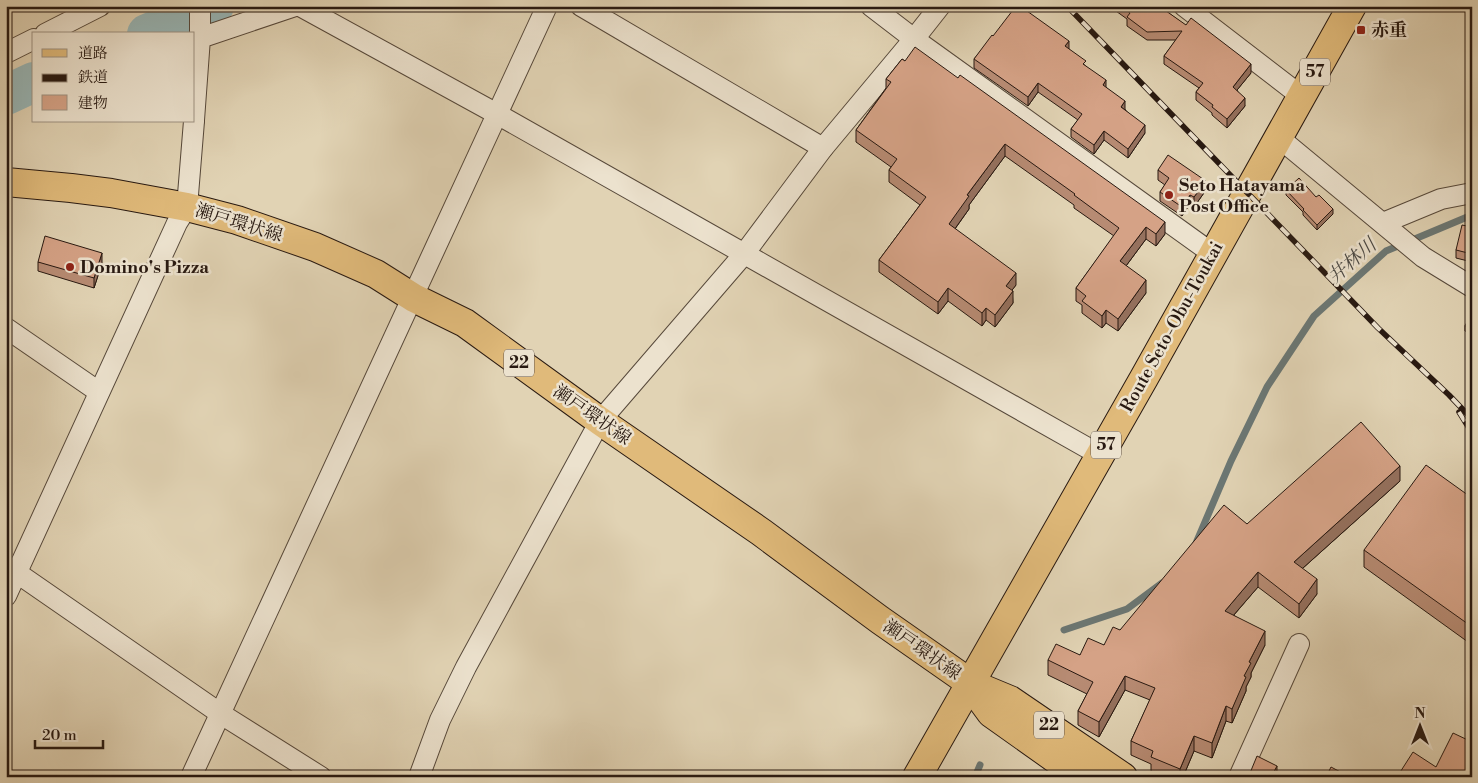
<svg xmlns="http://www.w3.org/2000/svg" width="1478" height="783" font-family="'Libre Bodoni','Noto Serif JP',serif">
  <rect width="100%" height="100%" fill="#e1d3b4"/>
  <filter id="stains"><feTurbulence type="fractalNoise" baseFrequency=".004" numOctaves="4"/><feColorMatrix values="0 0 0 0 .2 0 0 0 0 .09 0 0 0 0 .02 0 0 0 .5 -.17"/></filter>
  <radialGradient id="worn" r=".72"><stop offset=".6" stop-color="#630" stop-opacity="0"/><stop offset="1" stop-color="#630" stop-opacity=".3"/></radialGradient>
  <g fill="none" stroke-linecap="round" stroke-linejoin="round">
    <!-- stream -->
    <g stroke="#6b7774" stroke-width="7">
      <path d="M 1196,543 L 1231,461 L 1267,387 L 1314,316 L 1386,251 L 1472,215"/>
      <path d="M 1064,630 L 1127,609 L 1162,583"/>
      <path d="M 975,777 L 980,765"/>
    </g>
    <!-- river -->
    <g stroke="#98b6b6" stroke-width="40">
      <path d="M 147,34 L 214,6"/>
      <path d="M 6,95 L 34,82"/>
    </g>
    <defs>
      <g id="street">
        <path d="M 200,6 L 200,38"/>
        <path d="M 300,6 L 497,114 L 1100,455"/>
        <path d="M 581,6 L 823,148"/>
        <path d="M 871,6 L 914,39 L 1213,254"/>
        <path d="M 1184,6 L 1301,96"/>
        <path d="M 45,34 L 100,6"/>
        <path d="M 6,53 L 34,39"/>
        <path d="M 194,120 L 200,38 L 295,6"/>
        <path d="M 1278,137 L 1423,257 L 1472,287"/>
        <path d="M 1383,223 L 1441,199 L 1472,193"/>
        <path d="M 6,328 L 99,392"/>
        <path d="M 7,566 L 221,714 L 321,777"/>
        <path d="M 6,596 L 177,223 L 187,207 L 194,121"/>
        <path d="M 191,777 L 547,6"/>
        <path d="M 419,777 L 440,720 L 466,667 L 600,421 L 744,254 L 823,148 L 914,39 L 940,6"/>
        <path d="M 1239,777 L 1299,644"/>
      </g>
      <g id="primary">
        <path d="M 6,182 L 71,188 L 111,193 L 187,207 L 237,220 L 315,247 L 376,274 L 414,298 L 465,323 L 600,421 L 761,532 L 880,620 L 963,678 L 969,683 L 991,713 L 1081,777"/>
        <path d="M 969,683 L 1010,700 L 1123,777"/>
        <path d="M 917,777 L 1144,378 L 1352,6"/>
      </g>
    </defs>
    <!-- street casing -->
    <use href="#street" stroke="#56483a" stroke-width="22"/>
    <!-- primary casing -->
    <use href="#primary" stroke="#281911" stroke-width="30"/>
    <!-- street -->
    <use href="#street" stroke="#ece2ce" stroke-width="20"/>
    <!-- primary -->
    <use href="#primary" stroke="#e0ba7a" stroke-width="28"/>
    <defs>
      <g id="rail">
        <path d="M 1067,6 L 1378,328 L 1449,395 L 1472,419"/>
        <path d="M 1459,412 L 1472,433"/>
      </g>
    </defs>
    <!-- rail casing -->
    <use href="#rail" stroke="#281911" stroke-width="5.5"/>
    <!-- rail -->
    <use href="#rail" stroke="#ece2ce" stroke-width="4" stroke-dasharray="11" stroke-linecap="butt"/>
  </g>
  <!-- wall -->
  <g fill="#b78b73" stroke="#281911">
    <path d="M 1109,6 L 1159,6 L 1251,73 L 1237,90 L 1245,106 L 1227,128 L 1212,115 L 1212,113 L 1196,100 L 1196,92 L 1199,88 L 1164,64 L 1164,56 L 1176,40 L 1147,40 L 1127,26 L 1127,19 Z"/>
    <path d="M 993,36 L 1069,49 L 1106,87 L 1145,133 L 1128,158 L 1104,140 L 1094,154 L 1071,137 L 1071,129 L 1078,120 L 1038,92 L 1028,106 L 974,68 L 974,59 Z"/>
    <path d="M 902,59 L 1165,234 L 1156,246 L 1146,239 L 1126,266 L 1146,293 L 1118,331 L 1106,323 L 1102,328 L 1082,313 L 1082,305 L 1076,301 L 1076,288 L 1114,236 L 1074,208 L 1074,205 L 1005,156 L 969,205 L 969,209 L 955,229 L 1016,285 L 1012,290 L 1013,303 L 995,327 L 986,320 L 982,326 L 948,301 L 938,314 L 879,272 L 879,260 L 920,205 L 889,182 L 889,170 L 891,167 L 856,142 L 856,130 L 886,88 L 886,79 Z"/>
    <path d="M 1158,170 L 1206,190 L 1194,207 L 1190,204 L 1182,216 L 1160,201 L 1160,192 L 1165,185 L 1158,180 Z"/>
    <path d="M 1286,190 L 1333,214 L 1317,230 L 1303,215 L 1303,212 L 1286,195 Z"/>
    <path d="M 1472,227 L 1472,262 L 1456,258 L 1456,250 Z"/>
    <path d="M 38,262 L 102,263 L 94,288 L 38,271 Z"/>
    <path d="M 1472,313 L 1472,334 L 1465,331 L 1465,326 Z"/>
    <path d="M 1400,481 L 1302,569 L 1317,594 L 1299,618 L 1258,587 L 1234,615 L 1265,645 L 1251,673 L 1251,677 L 1246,687 L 1246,691 L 1232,723 L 1226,721 L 1212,758 L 1194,751 L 1183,777 L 1165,777 L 1151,771 L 1151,764 L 1131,755 L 1131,741 L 1150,700 L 1125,690 L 1099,737 L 1078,725 L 1078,711 L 1087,694 L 1048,675 L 1048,660 L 1080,655 L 1104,645 L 1120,630 L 1247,524 Z"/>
    <path d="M 1472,498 L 1468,642 L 1364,567 L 1364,550 Z"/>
  </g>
  <!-- shaded-wall -->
  <g fill="#95715e" stroke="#281911">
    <path d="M 1069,41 L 1069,50 L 1065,46 Z"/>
    <path d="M 1251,64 L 1251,73 L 1233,95 L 1233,87 Z"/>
    <path d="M 1106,80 L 1106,89 L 1103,85 Z"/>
    <path d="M 1038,83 L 1038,92 L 1028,106 L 1028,97 Z"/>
    <path d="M 1245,98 L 1245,106 L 1227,128 L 1227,119 Z"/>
    <path d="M 1125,101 L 1125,110 L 1121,107 Z"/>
    <path d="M 1145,125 L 1145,133 L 1128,158 L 1128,149 Z"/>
    <path d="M 1104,131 L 1104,140 L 1094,154 L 1094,145 Z"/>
    <path d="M 1005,144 L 1005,156 L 969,205 L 969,209 L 949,237 L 949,224 L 967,195 Z"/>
    <path d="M 1206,181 L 1206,190 L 1194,207 L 1194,197 Z"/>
    <path d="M 1190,195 L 1190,204 L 1182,216 L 1182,207 Z"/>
    <path d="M 1333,209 L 1333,214 L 1317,230 L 1317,225 Z"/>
    <path d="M 1165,222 L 1165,234 L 1156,246 L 1156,234 Z"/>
    <path d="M 1146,227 L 1146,239 L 1120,274 L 1120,261 Z"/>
    <path d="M 102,253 L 102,263 L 94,288 L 94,278 Z"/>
    <path d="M 1016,273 L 1016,285 L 1006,298 L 1006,286 Z"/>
    <path d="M 1146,280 L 1146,293 L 1118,331 L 1118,319 Z"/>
    <path d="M 948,288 L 948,301 L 938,314 L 938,302 Z"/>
    <path d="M 1013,291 L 1013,303 L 995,327 L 995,315 Z"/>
    <path d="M 986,308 L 986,320 L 982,326 L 982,313 Z"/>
    <path d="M 1106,310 L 1106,323 L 1102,328 L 1102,316 Z"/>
    <path d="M 1400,466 L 1400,481 L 1294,576 L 1294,562 Z"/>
    <path d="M 1258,572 L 1258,587 L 1225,625 L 1225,611 Z"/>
    <path d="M 1317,579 L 1317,594 L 1299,618 L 1299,604 Z"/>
    <path d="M 1472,618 L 1472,636 L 1468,642 L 1468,624 Z"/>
    <path d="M 1265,631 L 1265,645 L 1251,673 L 1251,677 L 1246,687 L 1246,691 L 1232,723 L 1232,709 L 1249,662 Z"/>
    <path d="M 1125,676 L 1125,690 L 1099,737 L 1099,722 Z"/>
    <path d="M 1226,706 L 1226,721 L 1212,758 L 1212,743 Z"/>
    <path d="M 1194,736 L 1194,751 L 1183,777 L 1180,777 L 1180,769 Z"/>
    <path d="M 1277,766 L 1277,775 L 1276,777 L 1271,777 Z"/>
  </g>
  <!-- building -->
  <g fill="#d5a286" stroke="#281911">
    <path d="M 1016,6 L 1020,6 L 1069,41 L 1065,46 L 1086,61 L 1083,64 L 1106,80 L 1103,85 L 1125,101 L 1121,107 L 1145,125 L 1128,149 L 1104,131 L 1094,145 L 1071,129 L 1082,114 L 1038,83 L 1028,97 L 974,59 L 992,35 L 993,36 Z"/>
    <path d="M 1121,6 L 1159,6 L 1186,25 L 1191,18 L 1251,64 L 1233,87 L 1245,98 L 1227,119 L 1212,107 L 1213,105 L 1196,92 L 1203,83 L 1164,56 L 1182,31 L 1147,32 L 1127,17 L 1130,13 Z"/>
    <path d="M 915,47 L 958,78 L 960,75 L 1165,222 L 1156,234 L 1146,227 L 1120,261 L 1146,280 L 1118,319 L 1106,310 L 1102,316 L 1082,301 L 1086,296 L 1076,288 L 1119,228 L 1074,195 L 1075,194 L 1005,144 L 967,195 L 969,196 L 949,224 L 1016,273 L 1006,286 L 1013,291 L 995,315 L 986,308 L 982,313 L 948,288 L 938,302 L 879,260 L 926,197 L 889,170 L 897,159 L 856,130 L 891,82 L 886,79 L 902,59 L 905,61 Z"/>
    <path d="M 1168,155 L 1206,181 L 1194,197 L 1190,195 L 1182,207 L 1160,192 L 1169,178 L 1158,170 Z"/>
    <path d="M 1299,178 L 1316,197 L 1319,195 L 1333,209 L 1317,225 L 1303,210 L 1304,209 L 1286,190 Z"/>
    <path d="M 1462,225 L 1472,227 L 1472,254 L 1456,250 Z"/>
    <path d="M 45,236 L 102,253 L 94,278 L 38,262 Z"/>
    <path d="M 1472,313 L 1472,329 L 1465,326 Z"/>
    <path d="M 1361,422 L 1400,466 L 1294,562 L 1317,579 L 1299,604 L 1258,572 L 1225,611 L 1265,631 L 1249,662 L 1251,663 L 1244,676 L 1246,677 L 1232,709 L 1226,706 L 1212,743 L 1194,736 L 1180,769 L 1151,757 L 1153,751 L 1131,741 L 1155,688 L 1125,676 L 1099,722 L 1078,711 L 1093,682 L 1048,660 L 1056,644 L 1080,655 L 1088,638 L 1104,645 L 1113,627 L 1120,630 L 1224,505 L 1247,524 Z"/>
    <path d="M 1426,465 L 1472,498 L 1472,618 L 1468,624 L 1364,550 Z"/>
    <path d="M 1453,733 L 1472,742 L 1472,777 L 1397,777 L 1413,752 L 1436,767 Z"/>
    <path d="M 1257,756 L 1277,766 L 1271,777 L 1247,777 L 1250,773 Z"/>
    <path d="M 1331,767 L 1350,777 L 1326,777 Z"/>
  </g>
  <!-- markers -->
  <g fill="#8f2418" stroke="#ece2ce" stroke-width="2">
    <rect x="1356" y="25" width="10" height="10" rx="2.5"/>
    <circle cx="1169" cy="195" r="5"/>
    <circle cx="70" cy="267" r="5"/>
  </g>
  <g text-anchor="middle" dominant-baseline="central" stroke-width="5" stroke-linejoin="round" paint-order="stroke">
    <!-- shield labels -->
    <g fill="#ece2ce" stroke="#63554a" stroke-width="1">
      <rect x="1300" y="58.5" width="30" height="27" rx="4"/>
      <rect x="504" y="349.5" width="30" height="27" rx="4"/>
      <rect x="1091" y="431.5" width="30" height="27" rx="4"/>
      <rect x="1034" y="711.5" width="30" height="27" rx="4"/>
    </g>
    <g font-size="16" font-weight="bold" fill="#281911">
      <text x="1315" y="72">57</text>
      <text x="519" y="363">22</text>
      <text x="1106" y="445">57</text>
      <text x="1049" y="725">22</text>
    </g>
    <!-- poi labels -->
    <g font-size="18" font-weight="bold" fill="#281911" stroke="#ece2ce" text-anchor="start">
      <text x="1371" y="30">赤重</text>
      <text x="1179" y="185">Seto Hatayama<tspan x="1179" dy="21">Post Office</tspan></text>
      <text x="80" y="267">Domino's Pizza</text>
    </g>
    <!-- street labels -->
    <g font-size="18" fill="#281911" stroke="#ece2ce">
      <text transform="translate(239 223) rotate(17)">瀬戸環状線</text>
      <text transform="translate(1172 327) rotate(-61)">Route Seto-Obu-Toukai</text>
      <text transform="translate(592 415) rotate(35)">瀬戸環状線</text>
      <text transform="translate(922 650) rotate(35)">瀬戸環状線</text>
    </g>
    <!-- water labels -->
    <g font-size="19" font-style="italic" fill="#4a4843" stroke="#ece2ce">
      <text transform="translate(1352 261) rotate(-41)">井林川</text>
    </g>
  </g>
  <!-- margin -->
  <rect width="1478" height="783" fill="none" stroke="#e1d3b4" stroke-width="25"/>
  <rect x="8" y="8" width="1463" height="768" fill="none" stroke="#281911" stroke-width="2.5"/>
  <rect x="12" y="12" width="1453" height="758" fill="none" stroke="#281911"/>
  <!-- legend -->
  <rect x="32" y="32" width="162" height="90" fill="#ece2ce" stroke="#9e9282"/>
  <rect x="42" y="49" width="25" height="8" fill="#e0ba7a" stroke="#9e9282"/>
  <text x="78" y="58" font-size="15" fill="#281911">道路</text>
  <rect x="42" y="74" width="25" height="8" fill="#281911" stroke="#9e9282"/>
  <text x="78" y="82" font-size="15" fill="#281911">鉄道</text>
  <rect x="42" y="95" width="25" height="15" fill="#d5a286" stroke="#9e9282"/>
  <text x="78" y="108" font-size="15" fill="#281911">建物</text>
  <!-- north arrow -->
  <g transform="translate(1420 726)" stroke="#ece2ce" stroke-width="4" paint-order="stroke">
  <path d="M0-4L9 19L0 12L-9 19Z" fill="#281911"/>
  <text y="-8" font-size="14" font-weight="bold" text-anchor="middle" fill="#281911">N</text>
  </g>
  <!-- scale -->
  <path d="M35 740v8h68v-8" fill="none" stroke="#281911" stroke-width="2.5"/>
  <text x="42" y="740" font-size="15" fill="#281911" stroke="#ece2ce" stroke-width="4" paint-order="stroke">20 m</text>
  <rect width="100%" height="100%" filter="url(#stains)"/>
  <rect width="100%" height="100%" fill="url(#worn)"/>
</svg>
